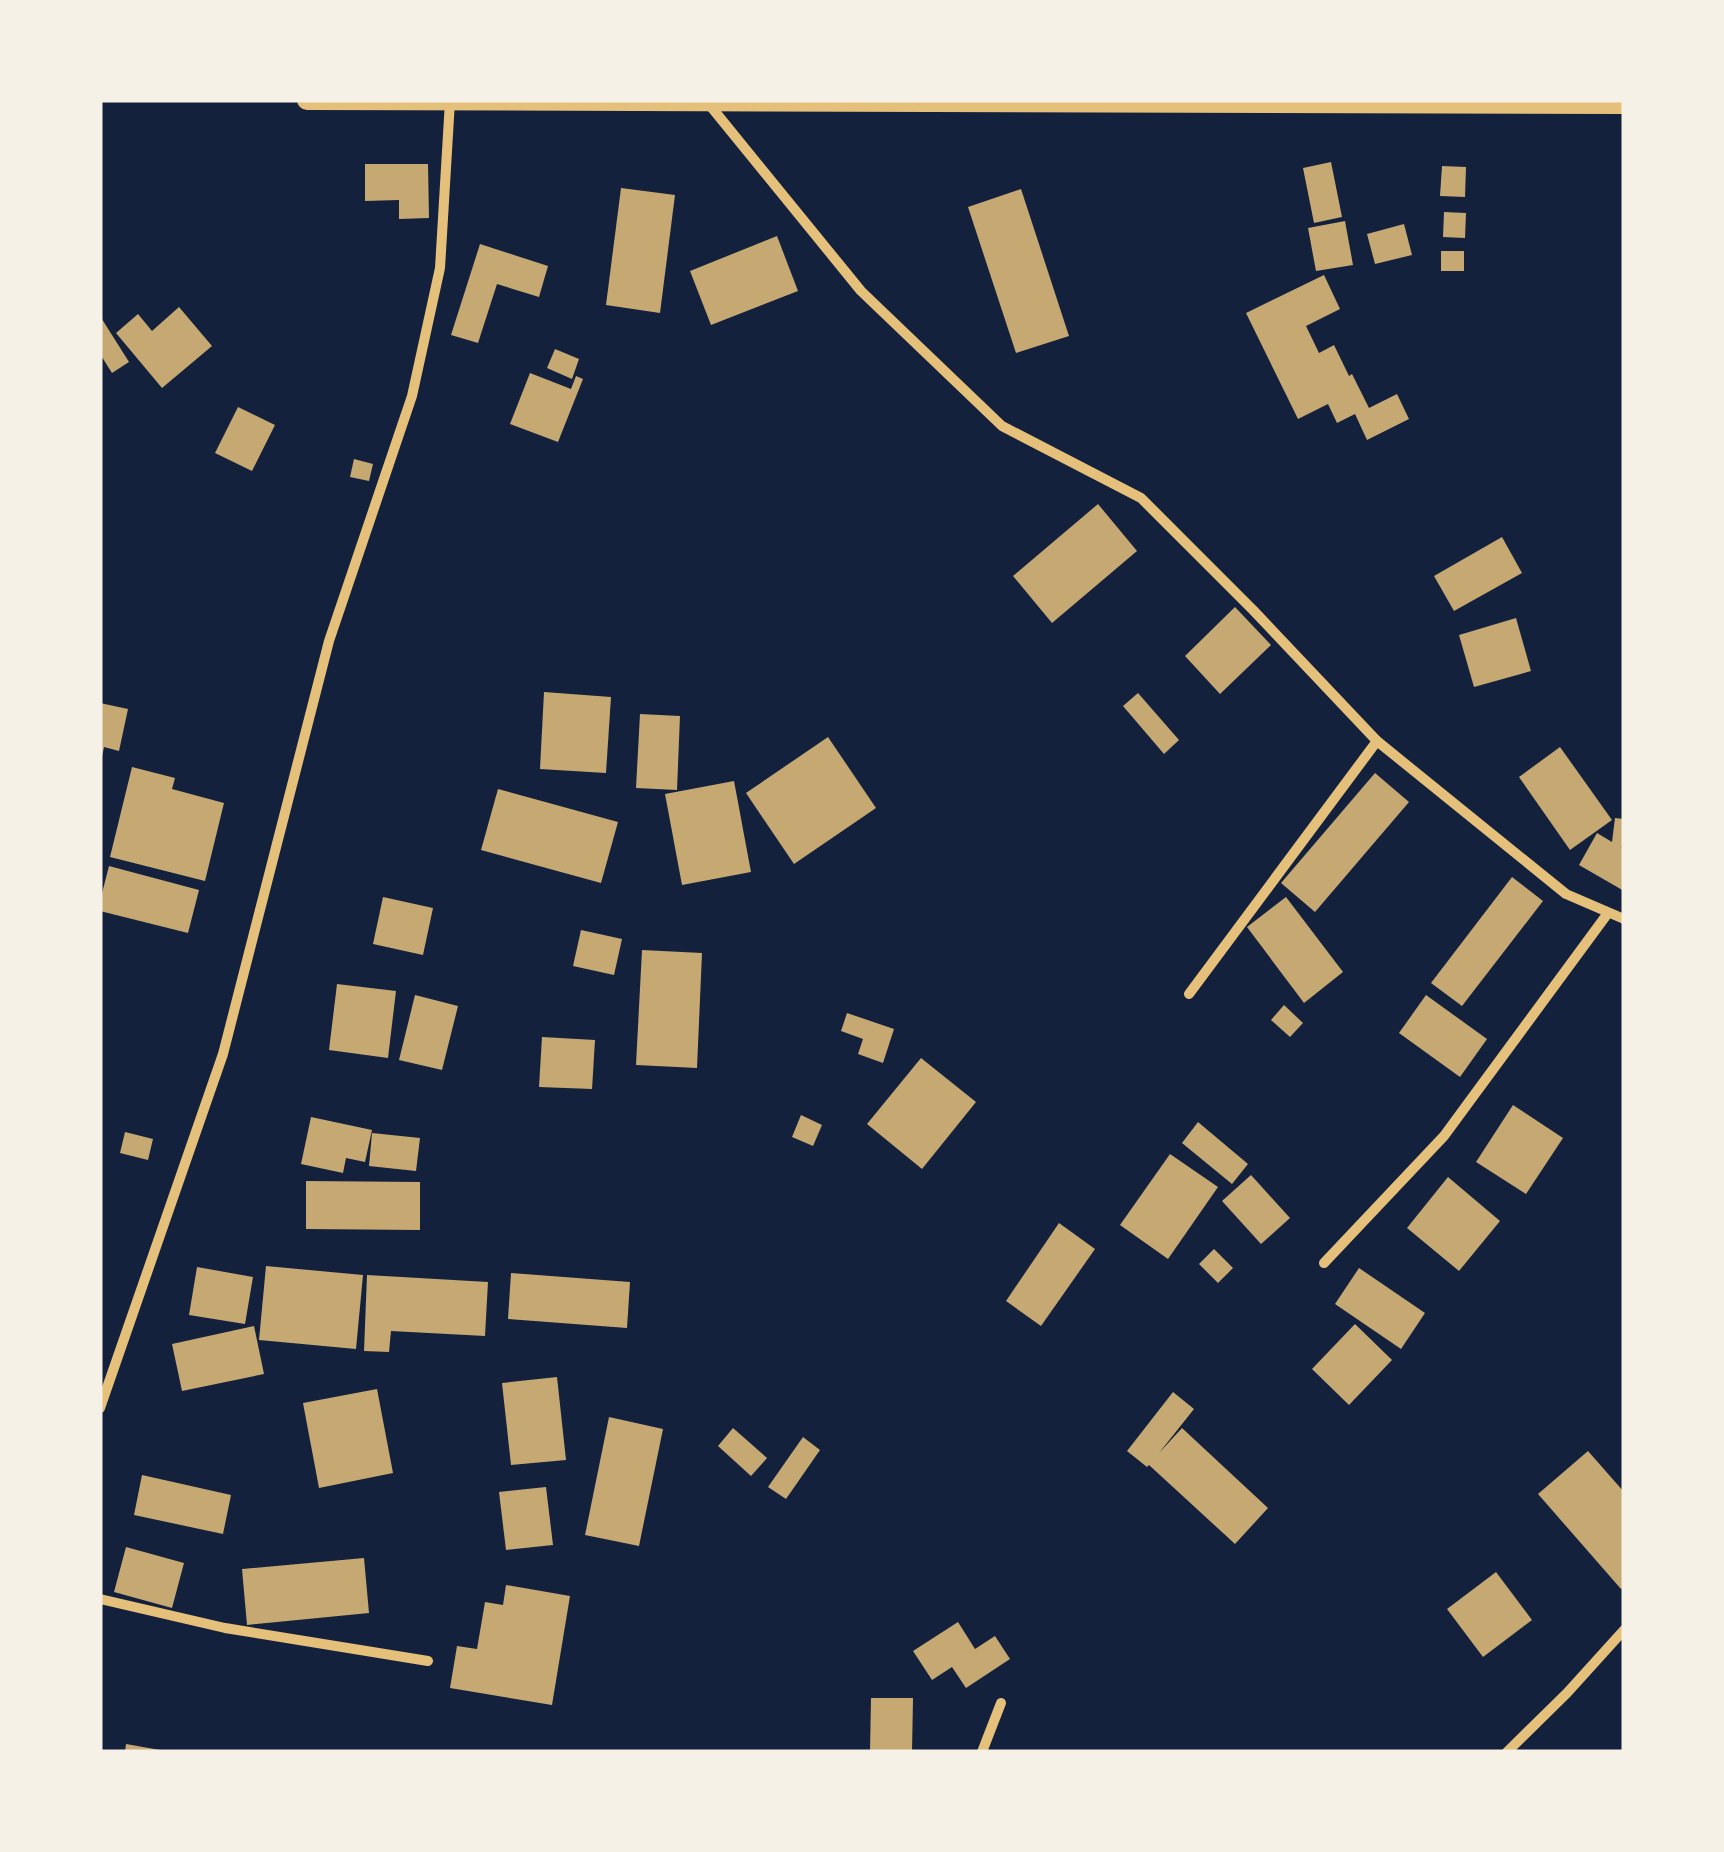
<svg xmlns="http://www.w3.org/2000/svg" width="1724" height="1852" font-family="'Sofia Sans Condensed',sans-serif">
  <rect width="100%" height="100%" fill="#14213d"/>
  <!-- building -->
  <g fill="#c6a872">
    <path d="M 1331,162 L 1342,217 L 1314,223 L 1303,168 Z"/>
    <path d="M 365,164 L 428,164 L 429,218 L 399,219 L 399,200 L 365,201 Z"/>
    <path d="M 1442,166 L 1466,167 L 1465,197 L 1440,196 Z"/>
    <path d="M 621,188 L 675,195 L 660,313 L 606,305 Z"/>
    <path d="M 1021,189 L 1069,336 L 1016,353 L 968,207 Z"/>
    <path d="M 1444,212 L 1466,213 L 1465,238 L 1443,237 Z"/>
    <path d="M 1345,221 L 1353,265 L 1316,271 L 1308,228 Z"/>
    <path d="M 1404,224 L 1412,255 L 1375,264 L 1367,234 Z"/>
    <path d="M 777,236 L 798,291 L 711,325 L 690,271 Z"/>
    <path d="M 480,244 L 548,266 L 539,297 L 497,284 L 478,343 L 451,335 Z"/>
    <rect x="1441" y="251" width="23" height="20"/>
    <path d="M 1324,275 L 1340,309 L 1306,326 L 1319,353 L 1334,345 L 1349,376 L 1352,374 L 1369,408 L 1397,394 L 1409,419 L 1367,440 L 1355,414 L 1337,423 L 1328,404 L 1298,419 L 1246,313 Z"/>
    <path d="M 179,307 L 212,346 L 162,388 L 116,333 L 138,314 L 152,331 Z"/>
    <path d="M 100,316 L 129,362 L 112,373 L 100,354 Z"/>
    <path d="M 555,349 L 579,359 L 572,379 L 547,368 Z"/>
    <path d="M 530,373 L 571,389 L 576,376 L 583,379 L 558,442 L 510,424 Z"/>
    <path d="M 238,407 L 275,425 L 252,471 L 215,453 Z"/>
    <path d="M 354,459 L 373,464 L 369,481 L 350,477 Z"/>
    <path d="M 1098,504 L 1137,551 L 1052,623 L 1013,576 Z"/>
    <path d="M 1502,537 L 1522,573 L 1454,611 L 1434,576 Z"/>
    <path d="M 1235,607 L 1271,645 L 1220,694 L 1185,656 Z"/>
    <path d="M 1516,618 L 1531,671 L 1474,687 L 1459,635 Z"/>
    <path d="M 544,692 L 611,697 L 606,773 L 540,769 Z"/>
    <path d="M 1138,693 L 1179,740 L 1164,754 L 1123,706 Z"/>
    <path d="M 100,703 L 128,709 L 119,751 L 104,747 L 102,757 Z"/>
    <path d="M 640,714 L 680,716 L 677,790 L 636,788 Z"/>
    <path d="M 828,737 L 876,808 L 794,864 L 746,793 Z"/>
    <path d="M 1560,747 L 1612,820 L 1570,850 L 1519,777 Z"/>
    <path d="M 132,767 L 175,778 L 172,789 L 224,803 L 205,881 L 110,857 Z"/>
    <path d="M 1375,773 L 1409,802 L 1315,912 L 1281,883 Z"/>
    <path d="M 734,781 L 751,872 L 682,885 L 665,794 Z"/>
    <path d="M 498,789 L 618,822 L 601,883 L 481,850 Z"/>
    <path d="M 1615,818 L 1624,819 L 1624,847 L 1620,846 L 1624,848 L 1624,891 L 1579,865 L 1597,833 L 1612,842 Z"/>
    <path d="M 109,866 L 199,890 L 188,933 L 100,911 L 100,901 Z"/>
    <path d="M 1512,877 L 1543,901 L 1462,1006 L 1431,983 Z"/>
    <path d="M 383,897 L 433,908 L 423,955 L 373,944 Z"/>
    <path d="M 1286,897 L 1343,972 L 1304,1003 L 1247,927 Z"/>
    <path d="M 581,930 L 622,939 L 614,975 L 573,966 Z"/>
    <path d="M 642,950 L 702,953 L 697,1068 L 636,1065 Z"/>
    <path d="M 337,984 L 396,991 L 388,1058 L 329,1050 Z"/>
    <path d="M 415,995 L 458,1006 L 442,1070 L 399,1060 Z"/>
    <path d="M 1426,995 L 1487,1039 L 1460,1077 L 1399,1033 Z"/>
    <path d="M 1284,1005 L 1303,1023 L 1290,1037 L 1271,1020 Z"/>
    <path d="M 847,1013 L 894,1029 L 883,1063 L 858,1054 L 863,1039 L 841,1031 Z"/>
    <path d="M 542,1037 L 595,1040 L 592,1089 L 539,1087 Z"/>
    <path d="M 921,1058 L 976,1102 L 922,1169 L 867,1124 Z"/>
    <path d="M 1513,1105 L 1563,1138 L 1526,1194 L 1476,1162 Z"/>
    <path d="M 801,1115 L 822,1125 L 813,1146 L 792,1137 Z"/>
    <path d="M 311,1117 L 372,1130 L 365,1162 L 346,1158 L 343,1173 L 301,1164 Z"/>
    <path d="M 1198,1122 L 1248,1164 L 1232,1184 L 1182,1143 Z"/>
    <path d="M 125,1132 L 153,1139 L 148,1160 L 120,1153 Z"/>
    <path d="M 372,1133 L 420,1138 L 416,1171 L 369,1166 Z"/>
    <path d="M 1170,1154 L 1218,1187 L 1168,1259 L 1120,1225 Z"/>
    <path d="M 1251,1175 L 1290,1218 L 1261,1244 L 1222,1201 Z"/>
    <path d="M 1448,1177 L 1500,1221 L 1459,1271 L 1407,1228 Z"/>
    <path d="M 306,1181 L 420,1182 L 420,1230 L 306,1229 Z"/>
    <path d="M 1059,1223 L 1095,1249 L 1041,1326 L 1006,1301 Z"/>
    <path d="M 1214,1249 L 1233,1268 L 1218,1283 L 1199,1264 Z"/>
    <path d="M 266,1266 L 363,1275 L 356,1349 L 259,1340 Z"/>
    <path d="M 197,1267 L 253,1277 L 245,1324 L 189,1315 Z"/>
    <path d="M 1359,1268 L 1425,1313 L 1401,1349 L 1335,1304 Z"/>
    <path d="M 511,1273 L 630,1282 L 627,1328 L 508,1319 Z"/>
    <path d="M 367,1275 L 488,1282 L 485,1336 L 391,1331 L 389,1352 L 364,1351 Z"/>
    <path d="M 1355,1324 L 1392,1360 L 1349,1405 L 1312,1369 Z"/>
    <path d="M 254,1326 L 264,1374 L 182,1391 L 172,1344 Z"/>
    <path d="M 557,1377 L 566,1460 L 511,1465 L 502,1383 Z"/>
    <path d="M 377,1389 L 393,1473 L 319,1488 L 303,1403 Z"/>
    <path d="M 1173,1392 L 1194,1409 L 1159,1453 L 1182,1428 L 1268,1508 L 1235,1544 L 1149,1465 L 1147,1467 L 1127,1451 Z"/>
    <path d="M 609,1417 L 663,1429 L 639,1546 L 585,1535 Z"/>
    <path d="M 733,1428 L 767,1458 L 751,1476 L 718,1446 Z"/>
    <path d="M 803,1437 L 820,1450 L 786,1499 L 768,1487 Z"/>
    <path d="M 1588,1451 L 1624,1492 L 1624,1586 L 1621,1589 L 1538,1494 Z"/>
    <path d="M 142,1475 L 231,1495 L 223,1534 L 134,1515 Z"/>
    <path d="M 546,1487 L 553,1545 L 506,1550 L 499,1492 Z"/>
    <path d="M 126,1547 L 184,1563 L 172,1608 L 114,1592 Z"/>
    <path d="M 364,1558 L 369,1613 L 247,1625 L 242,1569 Z"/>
    <path d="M 1496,1572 L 1532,1620 L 1483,1657 L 1447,1609 Z"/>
    <path d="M 506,1585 L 570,1596 L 552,1705 L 450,1688 L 457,1646 L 477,1649 L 485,1602 L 503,1605 Z"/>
    <path d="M 958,1622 L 975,1649 L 995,1636 L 1010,1659 L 966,1688 L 952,1667 L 932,1680 L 913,1651 Z"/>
    <path d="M 871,1698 L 913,1698 L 912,1752 L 870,1752 Z"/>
    <path d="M 126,1744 L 160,1750 L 160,1752 L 125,1752 Z"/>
  </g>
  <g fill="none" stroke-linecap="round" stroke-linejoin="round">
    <!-- minor -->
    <g stroke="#e5c07b" stroke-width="10">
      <path d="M 708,103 L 861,291 L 1002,426 L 1141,498 L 1253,610 L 1377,741 L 1566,894 L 1624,919"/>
      <path d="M 1189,994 L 1377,741"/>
      <path d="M 1324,1263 L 1444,1136 L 1608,913"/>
      <path d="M 100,1408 L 223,1054 L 329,641 L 412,396 L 440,268 L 450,101"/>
      <path d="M 100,1599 L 225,1628 L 428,1661"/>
      <path d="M 982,1752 L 1001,1703"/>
      <path d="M 1507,1752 L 1567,1693 L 1624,1630"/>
    </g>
    <!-- secondary -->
    <path stroke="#e5c07b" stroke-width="20" d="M 307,100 L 1624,104"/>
  </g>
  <!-- border -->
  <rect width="1724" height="1852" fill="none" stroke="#f6f1e7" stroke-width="205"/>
</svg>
